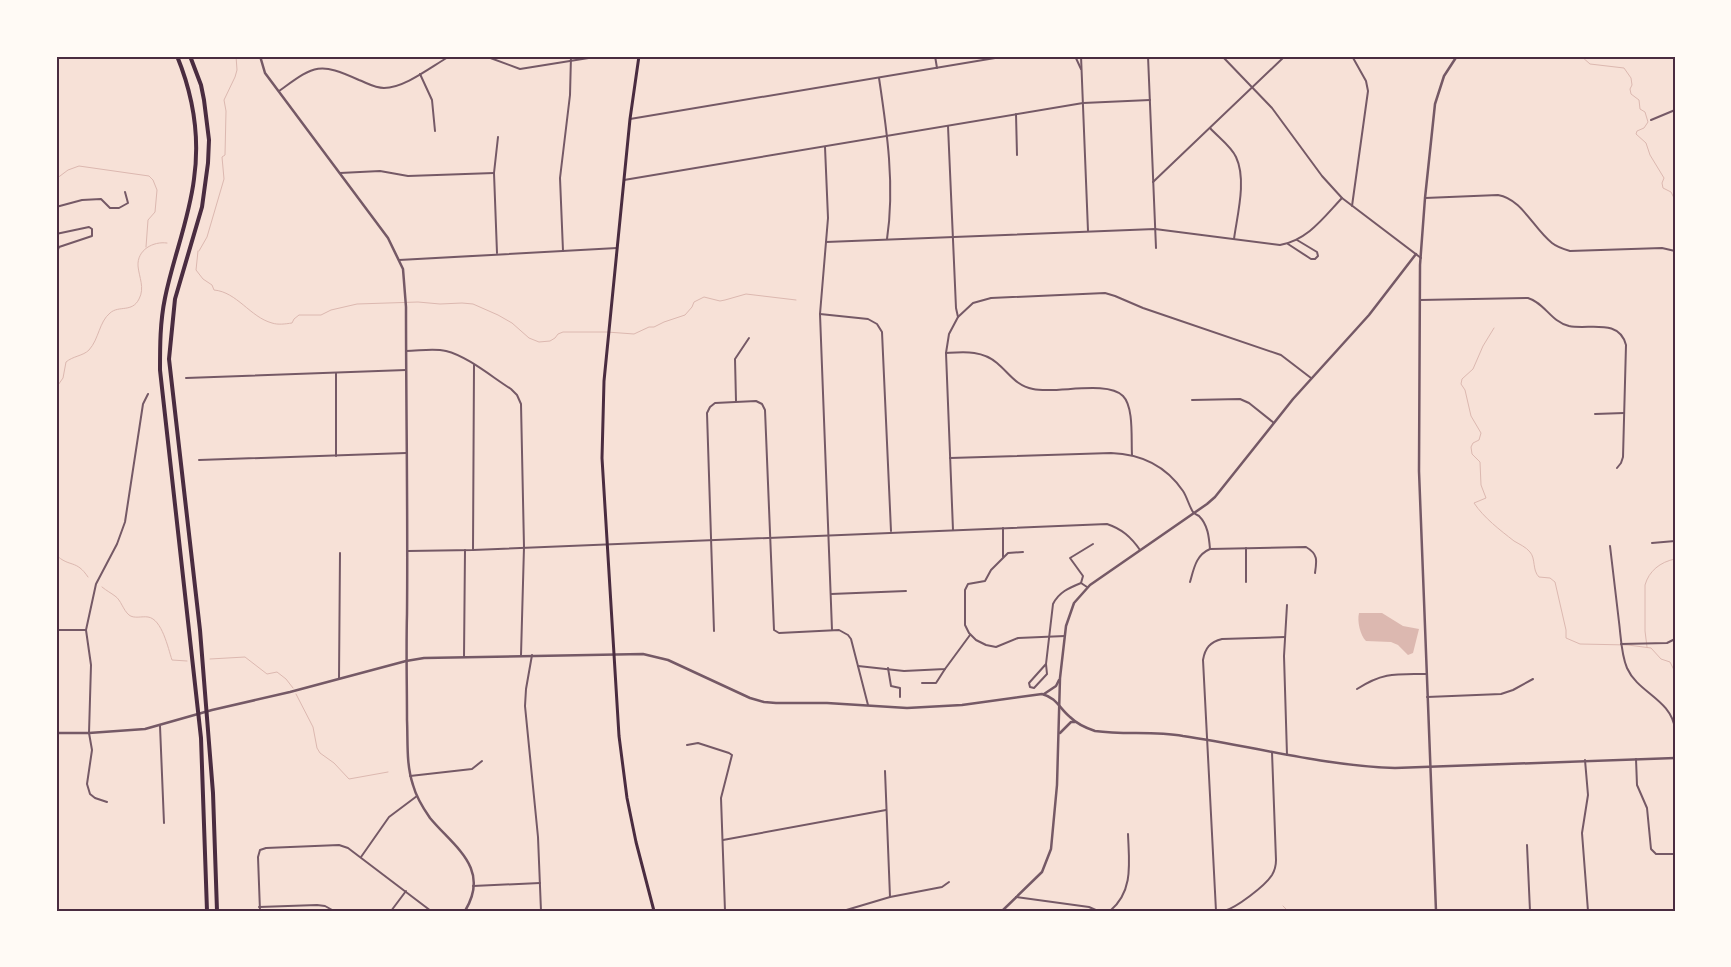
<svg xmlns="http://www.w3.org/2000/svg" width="1731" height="967" viewBox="0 0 1731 967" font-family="'Roboto Condensed',sans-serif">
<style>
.water{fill:#dcb8b0}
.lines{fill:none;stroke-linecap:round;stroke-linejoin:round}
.stream{stroke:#dcb8b0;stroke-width:1}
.minor{stroke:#755966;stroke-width:2}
.tertiary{stroke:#755966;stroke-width:2.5}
.secondary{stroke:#4a2c40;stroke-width:3}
.motorway{stroke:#4a2c40;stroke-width:4}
.neatline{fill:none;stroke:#4a2c40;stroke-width:2}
</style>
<rect width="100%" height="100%" fill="#f7e1d7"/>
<!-- water -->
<path class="water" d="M1359,613H1382L1403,626L1419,629L1413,653L1408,655L1398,645L1391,642L1366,641C1360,635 1357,621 1359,613Z"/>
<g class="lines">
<!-- stream -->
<g class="stream">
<polyline points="1581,56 1590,64 1624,68 1631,78 1632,85 1630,89 1631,94 1639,100 1640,109 1645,112 1648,122 1644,128 1637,131 1636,134 1646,143 1650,155 1664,178 1662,183 1663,188 1671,192 1675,200"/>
<polyline points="56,179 68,170 79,166 149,176 153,180 157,190 155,212 148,220 146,247"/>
<path d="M198,251L196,270L203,279L212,285L214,290C237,292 250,317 272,323C278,325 285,324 292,323L294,319L299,315H321L331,310L357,304L418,302L440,304L462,303L473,304L498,315L512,323L529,338L539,342L550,341L555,338L558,334L563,332H607L634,334L649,327H654L664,322L685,315L692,307L694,302L704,297L720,301L725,300L746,294L796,300"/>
<polyline points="199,251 207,237 224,179 222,157 225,155 226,111 224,100 235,77 237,70 236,56"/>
<path d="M1494,328L1483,346L1473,369L1462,379L1461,384L1465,390L1471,416L1481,433L1479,440L1473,443L1471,447L1472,454L1480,462L1481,485L1486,498L1474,503C1484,518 1500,530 1514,541C1519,544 1526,547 1530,552C1536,559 1532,570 1539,577L1550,578L1555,582L1566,630V638L1580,644L1628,645L1651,648L1661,659L1670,662L1675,672"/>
<path d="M56,388L63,378L66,362C73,356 83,356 89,350C99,339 99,322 110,313C119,305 132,313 139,299C145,288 139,277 138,266C137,250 153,241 167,243"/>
<path d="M56,555C70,568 76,559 88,577"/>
<path d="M102,587C107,591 111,593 115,596C121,600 123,610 129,615C134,619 142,616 148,617C162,619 168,648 172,660L187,661"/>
<path d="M1647,647L1645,631V585C1649,571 1660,562 1675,559"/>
<polyline points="210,659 245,657 267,674 277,672 286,679 293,688"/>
<polyline points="296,694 313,727 317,748 320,753 334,763 349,779 388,772"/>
<polyline points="1283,906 1288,911"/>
</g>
<!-- minor -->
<g class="minor">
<polyline points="485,56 520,69 601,56"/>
<polyline points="935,56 937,68"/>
<polyline points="1075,56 1081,69"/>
<polyline points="1081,56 1088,231"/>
<polyline points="1148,56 1156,248"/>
<polyline points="1222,56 1272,108 1322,176 1342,198 1421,258"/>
<polyline points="1673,56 1675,62"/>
<polyline points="420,74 432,100 435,131"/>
<path d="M879,78C887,131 895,186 887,239"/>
<path d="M279,91C314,66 318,61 359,80C367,83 375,88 384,88C405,88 432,66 450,56"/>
<polyline points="1016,114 1017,155"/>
<polyline points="630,119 1007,56"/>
<polyline points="1651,120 1675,110"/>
<polyline points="948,126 956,308 958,317 949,334 946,353 953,530"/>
<path d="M1210,128C1218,137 1231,146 1236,157C1247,180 1237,216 1234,239"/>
<polyline points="825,147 828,218 820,314 832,630"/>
<polyline points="340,173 380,171 408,176 494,173"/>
<polyline points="624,180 1083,103 1150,100"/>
<polyline points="1153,182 1285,56"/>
<path d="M1425,198L1498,195C1522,199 1533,228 1552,243C1557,247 1563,249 1570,251L1662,248L1675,251"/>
<polyline points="1352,206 1368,91 1366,81 1352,56"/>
<polyline points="56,207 82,200 101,199 110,208 119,208 128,203 125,192"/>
<polyline points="56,234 89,227 92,229 92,236 59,247 56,255"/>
<path d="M826,242L1155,229L1280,245C1308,240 1324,217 1342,198"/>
<polyline points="1288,244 1311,259 1315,259 1318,256 1317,252 1297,240"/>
<polyline points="563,251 560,178 570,95 571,56"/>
<polyline points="497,253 494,173 498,137"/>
<polyline points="399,260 617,248"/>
<path d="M1420,300L1528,298C1545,303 1550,321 1569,326C1589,330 1619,318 1626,345L1623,457L1621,463L1617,468"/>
<polyline points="56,304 57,303"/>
<polyline points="820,314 868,319 877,324 882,332 891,531"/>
<polyline points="958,317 973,303 991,298 1105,293 1115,296 1143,308 1281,355 1311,378"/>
<path d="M406,351C419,351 433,348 446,351C467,356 492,377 511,389L517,395L521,404L524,547L521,655"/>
<path d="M946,353C964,352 982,350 997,363C1009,373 1016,386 1033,389C1056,394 1107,380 1123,396C1134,407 1131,439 1132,455"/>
<polyline points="186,378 406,370"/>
<polyline points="1192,400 1240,399 1249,403 1274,423"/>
<polyline points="736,401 735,359 749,338"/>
<polyline points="1595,414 1624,413"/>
<polyline points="336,456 336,373"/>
<path d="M950,458L1111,453C1141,454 1166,466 1183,491C1187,497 1189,506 1193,512C1195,514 1197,515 1199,516C1208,525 1209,537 1210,549"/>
<polyline points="199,460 406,453"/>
<polyline points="1652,543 1675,541"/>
<path d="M1610,546C1613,572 1616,597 1619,622C1621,637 1621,654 1627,668C1638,693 1671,699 1675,729"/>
<polyline points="1246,548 1246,582"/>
<polyline points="473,550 474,365"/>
<path d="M408,551L473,550L1107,524C1122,529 1131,537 1140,550"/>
<polyline points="1023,552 1008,553 991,570 985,581 968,584 965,590 965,625 969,633 976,640 986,645 996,647 1018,638 1065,636"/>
<polyline points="1003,557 1003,528"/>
<path d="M1190,582C1194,568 1196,555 1210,549L1306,547C1318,554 1317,560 1315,573"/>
<polyline points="1081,583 1083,576 1070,558 1093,544"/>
<polyline points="831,594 906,591"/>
<polyline points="56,630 86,630"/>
<polyline points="714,631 707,413 710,407 715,403 756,401 762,404 765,410 774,630 779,633 839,630 848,635 851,639 868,705"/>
<polyline points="1621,644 1667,643 1675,639"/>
<polyline points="532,655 526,689 525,706 538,837 541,911"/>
<polyline points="464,657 465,550"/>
<path d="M1046,664L1029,683L1030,687L1034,688L1047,674L1046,664L1053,604C1059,592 1069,588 1081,583L1087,587"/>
<polyline points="858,666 904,671 945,669 970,635"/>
<polyline points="888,668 891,686 900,688 900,697"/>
<polyline points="339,679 340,553"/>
<polyline points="922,683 936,683 945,669"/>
<path d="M1357,689C1383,672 1396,674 1426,674"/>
<polyline points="1427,697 1501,694 1513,690 1533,679"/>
<polyline points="160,726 164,823"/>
<polyline points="687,745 698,743 729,753 732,755 721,798 725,911"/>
<polyline points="1287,755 1284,656 1287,605"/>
<polyline points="1636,759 1637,785 1647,808 1651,849 1656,854 1675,854"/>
<polyline points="1585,760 1588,795 1582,833 1588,911"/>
<polyline points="885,771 890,897"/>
<polyline points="410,776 472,769 482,761"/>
<polyline points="107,802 95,798 90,794 87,784 92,750 89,733 91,665 86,630 96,584 117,544 125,522 143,404 148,394"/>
<polyline points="723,840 886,810"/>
<polyline points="1527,845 1530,911"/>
<polyline points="361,857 389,817 417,796"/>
<polyline points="473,886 540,883"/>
<polyline points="1016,897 1089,907 1098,911"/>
<polyline points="259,907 317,905 325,906 334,911"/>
<polyline points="260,911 258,857 260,850 266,848 339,845 348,848 431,911"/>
<polyline points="391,911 406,891"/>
<polyline points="843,911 890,897 942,887 949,882"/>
<path d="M1110,911C1134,891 1129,862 1128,834"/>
<path d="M1216,911L1203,660C1205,648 1210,642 1222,639L1285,637"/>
<path d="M1224,911C1236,908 1265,886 1272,875C1275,870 1276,865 1276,860L1272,752"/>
</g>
<!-- tertiary -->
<g class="tertiary">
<path d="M260,56L265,73L388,238L403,269L406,307C406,409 408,512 407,614C406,650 407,685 407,720C408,742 406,764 413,785C416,796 423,808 430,818C454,847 491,868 465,911"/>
<polyline points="1044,694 1056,686 1059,680"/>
<path d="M56,733H89L145,729L212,710L290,692L406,661L424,658L643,654L668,660L750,698L764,702L776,703H827L907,708L962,705L1042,694C1057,698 1059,708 1070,717C1077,724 1086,728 1095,731C1124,735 1153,731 1183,736C1253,746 1323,766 1395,768L1675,758"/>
<polyline points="1060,733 1071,722 1075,722"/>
<polyline points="1002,911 1042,872 1051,849 1057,785 1060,678 1066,626 1074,603 1090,585 1207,504 1215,497 1293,399 1369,315 1416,254"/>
<polyline points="1436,911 1419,471 1420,265 1425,198 1435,104 1444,76 1457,56"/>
</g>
<!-- secondary -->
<polyline class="secondary" points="639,56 630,119 604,381 602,458 619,736 627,798 636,842 654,911"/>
<!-- motorway -->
<g class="motorway">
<path d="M177,56C193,95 200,137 194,179C189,220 173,258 165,298C160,322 160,346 160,370L201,738L207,911"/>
<polyline points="190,56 201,85 204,100 209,140 208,163 202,207 175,299 169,359 200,630 213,793 217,911"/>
</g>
</g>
<!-- border -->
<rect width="1731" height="967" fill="none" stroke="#fffaf5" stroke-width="115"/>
<rect x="58" y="58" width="1616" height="852" class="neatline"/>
</svg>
